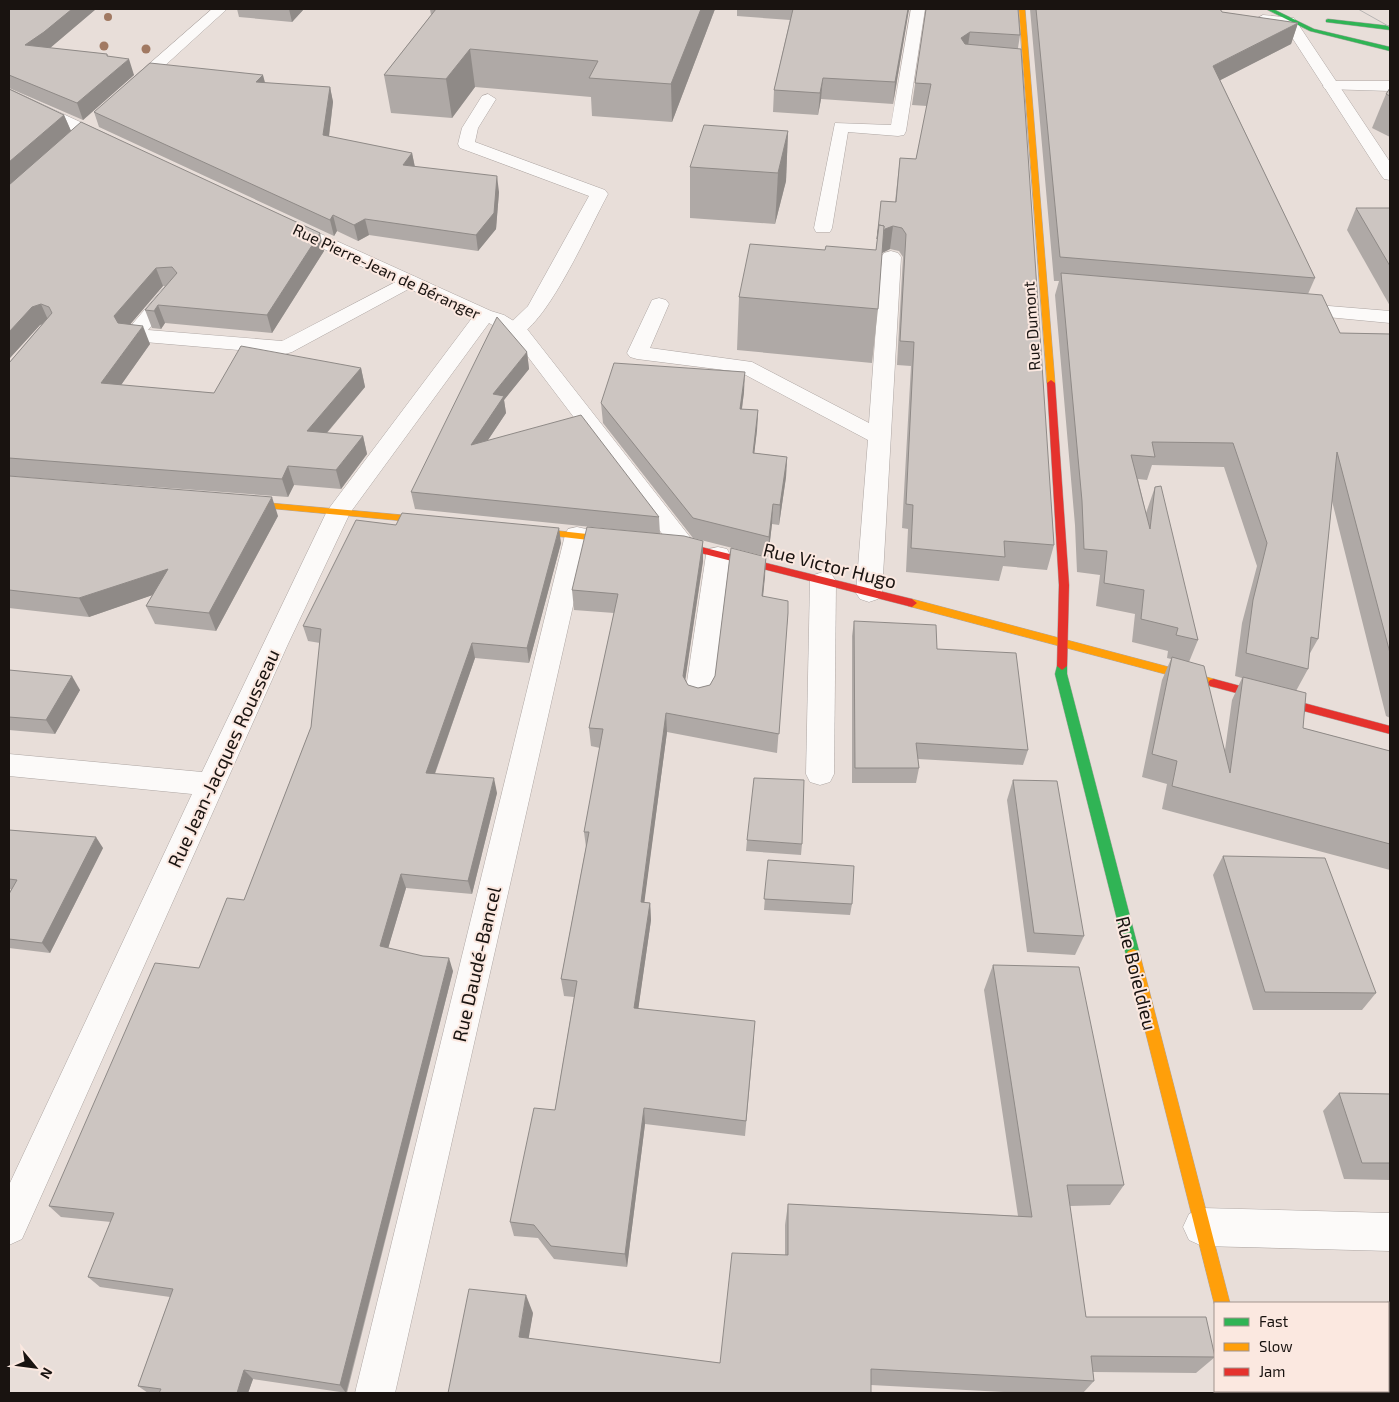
<svg xmlns="http://www.w3.org/2000/svg" width="1399" height="1402" viewBox="0 0 1399 1402" font-family="'Exo 2',sans-serif">
<style>
.lines{fill:none;stroke-linecap:round;stroke-linejoin:round}
.lane-casing{stroke:#aea6a3;stroke-width:1}
.street-casing{stroke:#aea6a3;stroke-width:1}
.fast-casing{stroke:#aea6a3;stroke-width:1}
.slow-casing{stroke:#aea6a3;stroke-width:1}
.jam-casing{stroke:#aea6a3;stroke-width:1}
.lane{fill:#fcfaf9;fill-rule:evenodd}
.street{fill:#fcfaf9;fill-rule:evenodd}
.fast{fill:#30b455;fill-rule:evenodd}
.slow{fill:#ff9f0a;fill-rule:evenodd}
.jam{fill:#e5322d;fill-rule:evenodd}
.tram{stroke:#b7b4b3;stroke-width:1}
.tree{fill:#a17962}
.wall{fill:#afa9a6;fill-rule:evenodd}
.shaded-wall{fill:#8f8a87}
.building{fill:#ccc5c1;stroke:#8f8a87}
.labels{text-anchor:middle;dominant-baseline:central;stroke-width:4;stroke-linejoin:round;paint-order:stroke}
.far-street-label{font-size:16px;fill:#191310;stroke:#fbe8e0}
.street-label{font-size:19px;fill:#191310;stroke:#fbe8e0}
</style>
<rect width="100%" height="100%" fill="#e8ded9"/>
<g class="lines">
<!-- lane casing -->
<g class="lane-casing">
<g id="lane">
<polygon points="911,9 925,9 906,131 904,135 898,136 848,132 832,228 830,232 816,232 814,228 835,123 891,125"/>
<polygon points="1331,81 1390,81 1390,91 1325,89 1323,86"/>
<path d="M488,94L496,99L478,128L475,142L605,190L608,194C590,227 551,316 521,334C516,337 511,336 506,334L503,330L528,306L589,196L460,148L458,144L462,128L482,96Z"/>
<polygon points="891,251 898,253 901,257 882,593 878,599 869,602 860,599 856,593 868,440 740,372 637,359 630,357 627,353 652,300 659,298 666,300 669,304 650,348 752,362 869,423 881,257 884,253"/>
<polygon points="409,275 416,277 419,281 416,285 292,352 285,354 133,341 126,339 123,335 164,287 178,287 181,291 148,330 282,341"/>
<polygon points="718,547 727,549 730,555 713,695 709,702 699,705 689,702 685,695 706,555 709,549"/>
<polygon points="823,572 832,575 836,581 834,774 830,782 820,785 810,782 806,774 810,581 814,575"/>
<polygon points="1202,1208 1390,1213 1390,1251 1202,1246 1189,1240 1183,1227 1189,1214"/>
<polygon points="1388,1302 1390,1302 1390,1342 1388,1342 1388,1303 1386,1303"/>
</g>
</g>
<!-- street casing -->
<g class="street-casing">
<g id="street">
<polygon points="212,9 227,9 137,91 125,91 123,88 125,85"/>
<polygon points="1263,15 1294,18 1390,162 1390,180 1384,179 1381,175 1284,25 1258,22 1256,19"/>
<polygon points="9,89 117,139 119,143 117,147 105,147 9,100"/>
<polygon points="288,219 491,311 504,315 527,329 697,546 694,552 685,554 676,552 513,337 489,323 350,513 288,644 22,1239 9,1245 9,1185 192,794 9,776 9,754 202,772 327,511 472,318 281,229 279,225 281,221"/>
<polygon points="1292,303 1390,311 1390,323 1285,313 1282,309 1285,305"/>
<polygon points="577,527 586,529 589,535 395,1393 355,1393 565,535 568,529"/>
<rect x="1224" y="1391" width="40" height="2"/>
</g>
</g>
<!-- fast casing -->
<g class="fast-casing">
<g id="fast">
<polygon points="1266,9 1273,9 1314,29 1390,47 1390,51 1310,31"/>
<polygon points="1328,19 1390,26 1390,30 1326,22 1326,20"/>
<polygon points="1062,662 1067,666 1067,674 1140,955 1138,959 1133,961 1128,959 1126,955 1055,674 1057,666"/>
</g>
</g>
<!-- slow casing -->
<g class="slow-casing">
<g id="slow">
<polygon points="1019,9 1025,9 1055,383 1051,386 1047,383"/>
<polygon points="237,500 436,518 441,521 436,524 234,505 232,503 234,501"/>
<polygon points="524,527 623,538 628,541 623,544 520,532 519,530 520,528"/>
<polygon points="912,599 1214,679 1220,683 1214,687 908,606 907,603 908,600"/>
<polygon points="1133,949 1138,951 1140,955 1230,1303 1215,1303 1215,1306 1214,1303 1126,955 1128,951"/>
</g>
</g>
<!-- jam casing -->
<g class="jam-casing">
<g id="jam">
<polygon points="1051,380 1055,383 1069,585 1067,666 1062,670 1057,666 1059,585 1047,383"/>
<polygon points="668,542 685,543 912,599 917,603 912,607 685,549 664,547 663,545"/>
<polygon points="1214,679 1390,726 1390,734 1210,686 1208,683 1210,680"/>
</g>
</g>
<!-- lane -->
<use href="#lane" class="lane"/>
<!-- street -->
<use href="#street" class="street"/>
<!-- fast -->
<use href="#fast" class="fast"/>
<!-- slow -->
<use href="#slow" class="slow"/>
<!-- jam -->
<use href="#jam" class="jam"/>
<!-- tram -->
<polyline class="tram" points="1358,9 1390,27"/>
</g>
<!-- trees -->
<g class="tree">
<circle cx="108" cy="17" r="4"/>
<circle cx="104" cy="46" r="4.5"/>
<circle cx="146" cy="49" r="4.5"/>
</g>
<!-- wall -->
<g class="wall">
<polygon points="9,9 96,9 50,48 107,54 108,56 134,75 83,120 9,88"/>
<polygon points="237,9 304,9 292,22 239,17"/>
<polygon points="430,9 715,9 672,122 592,116 591,97 475,87 452,118 391,113 384,75 431,15"/>
<polygon points="737,9 909,9 893,104 821,99 818,115 773,112 774,90 790,20 737,16"/>
<polygon points="926,9 1020,35 1018,48 1054,545 1047,570 1003,566 999,581 906,572 908,529 902,528 911,366 897,365 903,257 899,251 890,249 882,253 878,309 872,363 737,350 739,297 825,250 876,250 881,201 895,202 900,158 916,159 927,106 912,105"/>
<path d="M1030,9H1220L1222,12L1298,23L1291,44L1220,80L1315,278L1308,294L1340,333L1390,334V718L1386,716L1332,501L1318,639L1309,655L1308,669L1296,691L1303,728L1390,751V870L1162,809L1167,784L1142,777L1162,680L1171,659L1167,658L1168,651L1132,642L1135,614L1096,606L1100,575L1077,572L1075,525L1055,295L1059,281H1054ZM1152,465L1224,467L1257,566L1242,623L1235,676L1242,678L1232,700L1225,750L1189,662L1198,640L1155,487L1146,513L1138,479L1147,480Z"/>
<polygon points="265,83 330,87 333,102 329,137 412,153 415,167 499,192 496,229 478,251 369,235 358,241 337,231 334,236 99,127 94,112"/>
<polygon points="1390,88 1390,137 1372,128 1386,94"/>
<polygon points="9,89 64,115 71,131 324,251 272,333 165,323 161,329 152,328 145,310 166,286 163,286 130,324 150,344 121,385 214,393 361,368 365,387 327,433 363,436 367,454 341,489 294,485 288,497 9,476 9,363 42,324 40,325 9,359"/>
<polygon points="788,131 786,181 775,224 690,218 690,167"/>
<polygon points="1356,208 1390,208 1390,306 1347,230"/>
<polygon points="527,352 529,369 504,400 506,413 488,440 659,517 660,534 415,509 411,492"/>
<polygon points="744,392 742,409 758,410 757,430 754,453 787,457 786,477 779,525 772,524 768,557 693,538 603,423 601,403"/>
<polygon points="9,476 278,516 216,631 155,624 146,606 152,595 89,617 9,608"/>
<polygon points="703,541 703,561 685,680 688,685 698,688 710,685 715,676 766,557 763,596 788,613 777,753 667,732 644,902 650,903 651,920 638,1009 754,1038 745,1136 645,1124 627,1267 554,1259 538,1238 514,1236 510,1222 555,1110 574,997 564,996 561,979 586,847 584,832 600,748 591,746 589,728 614,613 574,610 572,590"/>
<polygon points="561,543 529,663 475,658 435,774 497,793 472,894 406,888 388,948 453,971 347,1393 253,1379 248,1393 148,1393 138,1386 170,1297 100,1287 88,1277 111,1222 61,1217 49,1206 244,900 311,727 320,643 308,641 303,626"/>
<polygon points="854,621 937,649 1028,750 1023,765 918,759 919,768 916,783 852,783 852,636"/>
<polygon points="9,670 80,690 55,734 9,730"/>
<polygon points="1013,780 1084,936 1075,955 1027,952 1007,800"/>
<polygon points="9,830 103,848 50,953 9,948 9,894 11,889 9,889"/>
<polygon points="747,840 802,844 801,855 746,851"/>
<polygon points="1223,856 1376,993 1362,1010 1253,1010 1213,875"/>
<polygon points="768,860 852,904 850,915 764,910"/>
<polygon points="993,965 1124,1185 1110,1205 1070,1206 1086,1317 1215,1357 1196,1373 1093,1372 1094,1381 1083,1393 1023,1393 871,1385 448,1393 533,1313 528,1339 720,1363 785,1255 785,1225 788,1204 1018,1216 984,990"/>
<polygon points="1339,1093 1390,1094 1390,1180 1344,1179 1323,1111"/>
<polygon points="1388,1328 1390,1329 1390,1392 1367,1391 1388,1391"/>
</g>
<!-- shaded-wall -->
<g class="shaded-wall">
<polygon points="72,9 96,9 50,48 25,45"/>
<polygon points="289,9 304,9 292,22"/>
<polygon points="701,9 715,9 672,122 671,84"/>
<polygon points="908,9 909,9 893,104 895,82"/>
<polygon points="1298,23 1291,44 1207,87 1213,66"/>
<polygon points="970,32 967,53 961,38"/>
<polygon points="470,49 475,87 452,118 446,79"/>
<polygon points="129,59 134,75 83,120 77,103"/>
<polygon points="263,75 267,90 256,82"/>
<polygon points="823,78 821,99 818,115 820,93"/>
<polygon points="330,87 333,102 327,151 323,135"/>
<polygon points="64,115 71,131 9,186 9,162"/>
<polygon points="788,131 786,181 775,224 778,173"/>
<polygon points="412,153 415,168 403,165"/>
<polygon points="497,176 499,192 496,229 478,251 476,235"/>
<polygon points="333,215 337,231 334,236 330,220"/>
<polygon points="365,219 369,235 358,241 354,225"/>
<polygon points="893,226 890,249 882,253 882,240 885,229"/>
<polygon points="320,233 324,251 272,333 267,315"/>
<polygon points="156,268 163,286 122,334 114,316"/>
<polygon points="41,304 49,322 40,325 9,359 9,332 32,307"/>
<polygon points="158,305 165,323 161,329 154,311"/>
<polygon points="143,326 150,344 109,402 101,383"/>
<polygon points="527,352 529,369 504,400 506,413 474,461 471,445 493,394"/>
<polygon points="361,368 365,387 313,449 307,431"/>
<polygon points="745,372 744,392 739,429 740,409"/>
<polygon points="758,410 757,430 752,473 753,453"/>
<polygon points="363,436 367,454 341,489 336,470"/>
<polygon points="787,457 786,477 779,525 780,505"/>
<polygon points="288,466 294,485 288,497 282,479"/>
<polygon points="272,497 278,516 216,631 209,613"/>
<polygon points="773,504 772,524 768,557 769,537"/>
<polygon points="559,528 561,543 529,663 527,648"/>
<polygon points="703,541 703,561 683,695 683,676"/>
<polygon points="766,557 765,577 761,615 762,596"/>
<polygon points="168,569 176,587 89,617 79,598"/>
<polygon points="472,643 475,658 430,787 426,773"/>
<polygon points="72,676 80,690 55,734 46,720"/>
<polygon points="666,713 667,732 642,920 641,902"/>
<polygon points="494,778 497,793 472,894 468,881"/>
<polygon points="96,837 103,848 50,953 42,943"/>
<polygon points="401,874 406,888 385,959 380,946"/>
<polygon points="650,903 651,920 636,1025 634,1008"/>
<polygon points="449,958 453,971 346,1393 340,1385"/>
<polygon points="644,1108 645,1124 627,1267 625,1254"/>
<polygon points="526,1295 533,1313 526,1354 519,1337"/>
<polygon points="244,1370 253,1379 248,1393 237,1393"/>
</g>
<!-- building -->
<g class="building">
<polygon points="9,9 72,9 44,32 25,45 107,54 107,56 129,59 77,103 9,75"/>
<polygon points="436,9 701,9 671,84 589,78 598,61 470,49 446,79 384,75"/>
<polygon points="793,9 908,9 895,82 823,78 820,93 774,90"/>
<polygon points="926,9 1018,9 1020,35 970,32 961,38 965,44 1021,49 1054,545 1004,541 1005,557 911,548 913,505 906,504 914,342 900,341 906,234 902,228 893,226 885,229 883,235 884,226 879,225 877,239 881,201 896,202 900,158 916,159 931,84 915,83"/>
<polygon points="1036,9 1220,9 1222,12 1298,23 1213,66 1315,278 1060,257"/>
<polygon points="150,63 263,75 256,82 330,87 323,135 412,153 403,165 497,176 494,213 476,235 365,219 354,225 333,215 330,220 94,112"/>
<polygon points="1390,88 1390,96 1386,94"/>
<polygon points="9,89 64,115 9,162"/>
<polygon points="81,122 320,233 267,315 158,305 154,311 145,310 177,273 172,267 156,268 114,316 118,323 143,326 101,383 214,393 241,346 361,368 307,431 363,436 336,470 288,466 282,479 9,458 9,363 52,313 49,307 41,304 32,307 9,332 9,185"/>
<polygon points="704,125 788,131 778,173 690,167"/>
<polygon points="1356,208 1390,208 1390,266"/>
<polygon points="879,225 884,226 878,309 739,297 750,244 825,250 826,246 876,250"/>
<polygon points="1061,273 1322,295 1340,333 1390,334 1390,653 1337,452 1318,639 1311,637 1308,669 1246,653 1253,600 1267,543 1233,443 1152,442 1155,457 1131,455 1150,529 1155,487 1161,486 1198,640 1176,635 1178,628 1141,619 1144,590 1104,583 1107,551 1084,549 1082,501"/>
<polygon points="497,317 527,352 493,394 504,396 471,445 581,415 659,517 411,492"/>
<polygon points="614,363 745,372 740,409 758,410 753,453 787,457 780,505 773,504 769,537 693,518 601,403"/>
<polygon points="9,476 272,497 209,613 146,606 168,569 79,598 9,590"/>
<polygon points="402,513 559,528 527,648 472,643 426,773 494,778 468,881 401,874 380,946 423,956 449,958 340,1385 244,1370 237,1393 159,1393 161,1389 138,1386 173,1289 88,1277 114,1213 49,1206 155,963 199,968 227,898 244,900 311,727 321,629 303,626 356,520 396,525"/>
<polygon points="587,527 684,536 703,541 683,676 688,685 698,688 710,685 715,676 731,548 766,557 762,596 788,601 788,613 779,734 666,713 641,902 650,903 634,1008 755,1021 746,1121 644,1108 625,1254 551,1246 534,1225 510,1222 534,1108 555,1110 577,981 561,979 589,832 584,832 603,729 589,728 618,594 572,590"/>
<polygon points="854,621 936,625 937,649 1016,653 1028,750 916,743 919,768 855,768"/>
<polygon points="1172,657 1204,666 1230,773 1243,677 1306,693 1303,728 1390,751 1390,844 1172,786 1177,761 1152,754"/>
<polygon points="9,670 72,676 46,720 9,717"/>
<polygon points="754,778 804,780 802,844 747,840"/>
<polygon points="1013,780 1057,781 1084,936 1034,933"/>
<polygon points="9,830 96,837 42,943 9,939 9,894 17,880 9,879"/>
<polygon points="1223,856 1325,858 1376,993 1265,992"/>
<polygon points="768,860 854,866 852,904 764,899"/>
<polygon points="993,965 1079,967 1124,1185 1067,1185 1086,1317 1206,1317 1215,1357 1091,1356 1094,1381 871,1369 871,1393 448,1393 469,1289 526,1295 519,1337 720,1363 732,1253 788,1255 788,1204 1032,1217"/>
<polygon points="1339,1093 1390,1094 1390,1163 1362,1163"/>
<polygon points="1388,1328 1390,1329 1390,1379 1388,1379"/>
</g>
<g class="labels">
<!-- far-street labels -->
<g class="far-street-label">
<text transform="translate(387 271) rotate(25)">Rue Pierre-Jean de Béranger</text>
<text transform="translate(1031 326) rotate(-94)">Rue Dumont</text>
</g>
<!-- street labels -->
<g class="street-label">
<text transform="translate(830 565) rotate(14)">Rue Victor Hugo</text>
<text transform="translate(223 758) rotate(-65)">Rue Jean-Jacques Rousseau</text>
<text transform="translate(476 964) rotate(-77)">Rue Daudé-Bancel</text>
<text transform="translate(1137 973) rotate(76)">Rue Boieldieu</text>
</g>
</g>
<!-- border -->
<rect width="1399" height="1402" fill="none" stroke="#191310" stroke-width="20"/>
<!-- legend -->
<rect x="1214" y="1302" width="175" height="90" fill="#fbe8e0" stroke="#a1938d"/>
<rect x="1224" y="1318" width="25" height="8" fill="#30b455" stroke="#a1938d"/>
<text x="1259" y="1327" font-size="15" fill="#191310">Fast</text>
<rect x="1224" y="1343" width="25" height="8" fill="#ff9f0a" stroke="#a1938d"/>
<text x="1259" y="1352" font-size="15" fill="#191310">Slow</text>
<rect x="1224" y="1368" width="25" height="8" fill="#e5322d" stroke="#a1938d"/>
<text x="1259" y="1377" font-size="15" fill="#191310">Jam</text>
<!-- north arrow -->
<g transform="translate(35 1367) rotate(119)" stroke="#fbe8e0" stroke-width="4" paint-order="stroke">
<path d="M0-4L9 19L0 12L-9 19Z" fill="#191310"/>
<text y="-8" font-size="14" font-weight="bold" text-anchor="middle" fill="#191310">N</text>
</g>
</svg>
